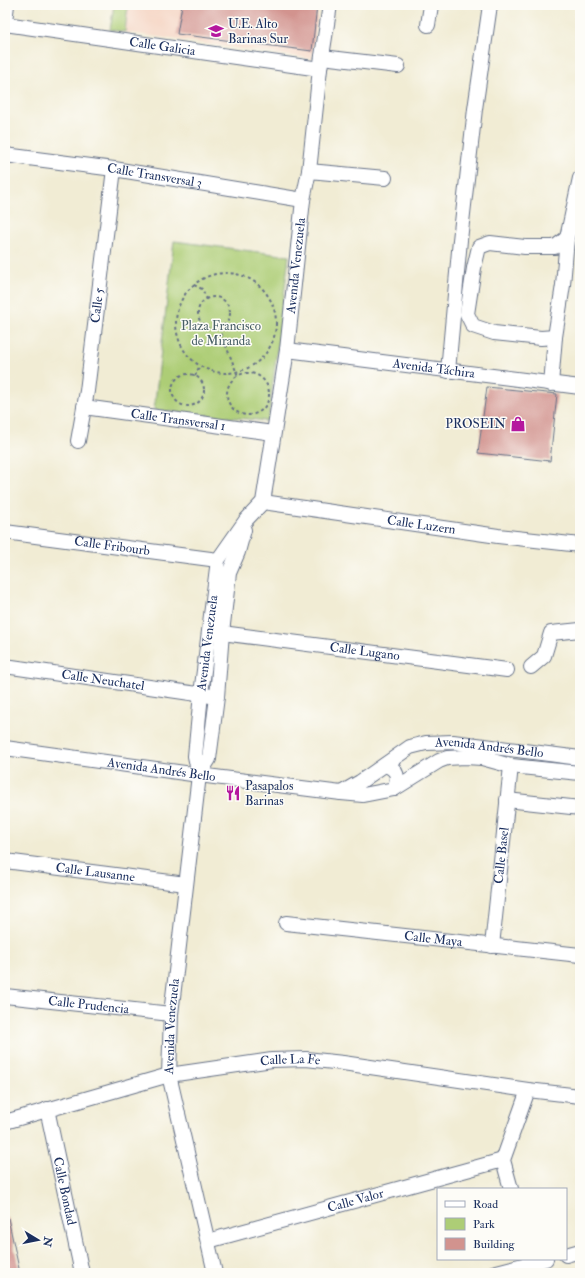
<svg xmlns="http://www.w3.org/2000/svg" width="585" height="1278" viewBox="0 0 585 1278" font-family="'IM FELL Double Pica',serif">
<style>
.built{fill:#f5d3c1}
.green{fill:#adcd76;stroke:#647e6a}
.building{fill:#d2938e}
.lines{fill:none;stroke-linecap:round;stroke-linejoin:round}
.minor-casing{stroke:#667187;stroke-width:16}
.path{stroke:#667187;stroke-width:2;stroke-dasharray:3 3;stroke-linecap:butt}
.minor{stroke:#fff;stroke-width:14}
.labels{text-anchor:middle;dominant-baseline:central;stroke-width:3;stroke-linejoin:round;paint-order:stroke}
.poi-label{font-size:13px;fill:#1b2f5e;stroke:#fdfcf7;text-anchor:start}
.street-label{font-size:13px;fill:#1b2f5e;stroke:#fdfcf7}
.park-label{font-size:13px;fill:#475e65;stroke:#fdfcf7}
</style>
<rect width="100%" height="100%" fill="#fdfcf7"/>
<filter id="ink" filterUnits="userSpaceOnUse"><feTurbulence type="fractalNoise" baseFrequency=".025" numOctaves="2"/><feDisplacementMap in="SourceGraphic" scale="8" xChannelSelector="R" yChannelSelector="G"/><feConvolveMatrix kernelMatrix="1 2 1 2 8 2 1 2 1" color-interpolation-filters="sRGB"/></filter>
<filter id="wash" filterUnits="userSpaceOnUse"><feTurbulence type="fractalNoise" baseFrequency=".012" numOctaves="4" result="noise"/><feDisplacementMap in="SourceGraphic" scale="16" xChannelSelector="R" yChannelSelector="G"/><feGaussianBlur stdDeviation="0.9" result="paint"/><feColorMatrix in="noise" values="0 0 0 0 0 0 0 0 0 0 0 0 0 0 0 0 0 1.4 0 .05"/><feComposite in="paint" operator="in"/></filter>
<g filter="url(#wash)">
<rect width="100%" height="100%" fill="#f1ecd4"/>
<!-- built -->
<polygon class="built" points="113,5 319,5 312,59 110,30"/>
<!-- green -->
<g class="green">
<polygon points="114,5 128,5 125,32 110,30"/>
<polygon points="174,241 289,256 268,421 154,410"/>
</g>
<g id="blocks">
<!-- building -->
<g class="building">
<polygon points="182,5 317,5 312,51 177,34"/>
<polygon points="487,387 557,394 550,461 478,453"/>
<polygon points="5,1218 8,1218 20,1273 5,1273"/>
</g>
</g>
</g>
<g filter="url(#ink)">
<use href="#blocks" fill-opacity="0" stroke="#667187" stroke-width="1"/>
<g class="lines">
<!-- minor casing -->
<g class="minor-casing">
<g id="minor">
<polyline points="5,21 7,5"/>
<path id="s1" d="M5,24L320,69"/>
<polyline points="428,25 431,5"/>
<polyline points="322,57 398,66"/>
<path id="s2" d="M5,155L114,169L303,200"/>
<polyline points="309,171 385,178"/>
<polyline points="555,337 541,338 494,333 473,326 467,314 474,268 479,247 490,243 525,247 555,247 567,238"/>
<path id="s3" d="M287,350L580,387"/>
<polyline points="448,371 460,240 475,109 490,5"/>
<polyline points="551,384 555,337 563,285 567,238 580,178"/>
<path id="s4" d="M84,407L273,433"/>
<path id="s5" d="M78,441L87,391L114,169"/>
<path id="s6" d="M263,502L498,536L580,545"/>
<path id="s7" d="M5,532L218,560"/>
<path id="s8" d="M222,633L507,670"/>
<path id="s9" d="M5,666L211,696"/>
<polyline points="531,667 544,656 551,633 580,630"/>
<path id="s10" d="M5,748L199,775L341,793L363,795L394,789L439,761L447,758L465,757L482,758L511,766L580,773"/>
<path d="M385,765C398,769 399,777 394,789"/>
<polyline points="199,775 209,759 217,697 222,633 229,573 238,552 244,530"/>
<path id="s11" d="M341,793L360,782L410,747L426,743L453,742L580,758"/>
<polyline points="507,800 580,808"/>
<path id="s12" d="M5,861L186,884"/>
<path id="s13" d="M286,923L580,955"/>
<path id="s14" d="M492,946L511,766"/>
<path id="s15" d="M5,996L171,1014"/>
<path id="s16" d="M47,1109L82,1273"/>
<path id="s17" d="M5,1122L169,1075L272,1060L306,1059L343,1063L528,1090L580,1096"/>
<polyline points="511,1189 503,1160 528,1090"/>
<path id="s18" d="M208,1241L503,1160"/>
<polyline points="566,1255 580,1251"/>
<path id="s19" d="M215,1273L169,1075L171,1014L199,775L195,756L201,694L218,560L246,520L263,502L287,350L303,200L309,171L320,69L330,5"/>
<polyline points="493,1273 546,1259"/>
</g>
</g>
<!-- path -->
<g class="path">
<circle cx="226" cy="323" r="50"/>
<polyline points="194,285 202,289 207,299"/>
<circle cx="214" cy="313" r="16"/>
<polyline points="219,328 238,376"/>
<circle cx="248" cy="394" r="21"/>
<circle cx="188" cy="390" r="16"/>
<polyline points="195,376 200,365"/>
</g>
<!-- minor -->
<use href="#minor" class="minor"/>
</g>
</g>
<!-- icons -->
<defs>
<g id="school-bare" transform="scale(1.2)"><path d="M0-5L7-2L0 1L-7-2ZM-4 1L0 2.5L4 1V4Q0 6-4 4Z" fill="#b5179e" stroke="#fdfcf7" stroke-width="2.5" paint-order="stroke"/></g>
<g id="shop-bare" transform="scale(1.2)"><path d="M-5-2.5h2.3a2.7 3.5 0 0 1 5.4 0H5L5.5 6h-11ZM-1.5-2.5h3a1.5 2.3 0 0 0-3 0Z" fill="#b5179e" stroke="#fdfcf7" stroke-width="2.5" paint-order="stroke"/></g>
<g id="restaurant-bare" transform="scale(1.2)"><path d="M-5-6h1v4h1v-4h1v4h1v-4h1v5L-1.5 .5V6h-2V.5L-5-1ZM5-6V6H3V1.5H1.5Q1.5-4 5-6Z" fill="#b5179e" stroke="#fdfcf7" stroke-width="2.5" paint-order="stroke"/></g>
</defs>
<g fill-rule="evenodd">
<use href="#school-bare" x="216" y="31"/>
<use href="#shop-bare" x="518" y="424"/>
<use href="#restaurant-bare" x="233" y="793"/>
</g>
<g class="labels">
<!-- poi labels -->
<g class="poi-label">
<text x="228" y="24">U.E. Alto<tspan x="228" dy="15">Barinas Sur</tspan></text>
<text x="506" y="424" text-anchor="end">PROSEIN</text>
<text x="245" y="786">Pasapalos<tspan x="245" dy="15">Barinas</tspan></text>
</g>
<!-- street labels -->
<g class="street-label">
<text stroke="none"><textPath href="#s1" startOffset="159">Calle Galicia</textPath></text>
<text stroke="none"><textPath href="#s2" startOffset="151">Calle Transversal 3</textPath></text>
<text stroke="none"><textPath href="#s19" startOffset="1034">Avenida Venezuela</textPath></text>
<text stroke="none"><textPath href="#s5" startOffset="137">Calle 5</textPath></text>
<text stroke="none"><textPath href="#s3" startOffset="148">Avenida Táchira</textPath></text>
<text stroke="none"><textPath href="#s4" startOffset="95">Calle Transversal 1</textPath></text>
<text stroke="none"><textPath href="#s6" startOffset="160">Calle Luzern</textPath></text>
<text stroke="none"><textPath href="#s7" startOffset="108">Calle Fribourb</textPath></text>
<text stroke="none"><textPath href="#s19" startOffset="638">Avenida Venezuela</textPath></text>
<text stroke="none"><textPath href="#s8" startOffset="144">Calle Lugano</textPath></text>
<text stroke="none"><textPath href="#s9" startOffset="99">Calle Neuchatel</textPath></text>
<text stroke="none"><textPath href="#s11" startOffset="163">Avenida Andrés Bello</textPath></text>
<text stroke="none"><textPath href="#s10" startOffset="158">Avenida Andrés Bello</textPath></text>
<text stroke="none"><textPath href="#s14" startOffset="91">Calle Basel</textPath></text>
<text stroke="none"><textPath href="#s12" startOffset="91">Calle Lausanne</textPath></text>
<text stroke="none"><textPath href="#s13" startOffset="148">Calle Maya</textPath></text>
<text stroke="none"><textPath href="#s15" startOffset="84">Calle Prudencia</textPath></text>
<text stroke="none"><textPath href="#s19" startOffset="252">Avenida Venezuela</textPath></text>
<text stroke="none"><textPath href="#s17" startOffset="293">Calle La Fe</textPath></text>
<text stroke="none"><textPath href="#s16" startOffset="84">Calle Bondad</textPath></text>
<text stroke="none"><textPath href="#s18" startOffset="153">Calle Valor</textPath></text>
</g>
<!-- park labels -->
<g class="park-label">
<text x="221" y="326">Plaza Francisco<tspan x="221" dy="15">de Miranda</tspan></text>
</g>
</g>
<!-- margin -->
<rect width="585" height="1278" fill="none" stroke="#fdfcf7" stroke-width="20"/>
<!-- legend -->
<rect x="437" y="1188" width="130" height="72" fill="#fdfcf7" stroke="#a3aaba"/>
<rect x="445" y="1201" width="20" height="6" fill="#ffffff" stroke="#a3aaba"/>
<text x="473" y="1208" font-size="12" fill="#1b2f5e">Road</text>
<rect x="445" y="1218" width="20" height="12" fill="#adcd76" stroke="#a3aaba"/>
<text x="473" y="1228" font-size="12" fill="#1b2f5e">Park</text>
<rect x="445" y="1238" width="20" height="12" fill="#d2938e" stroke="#a3aaba"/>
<text x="473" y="1248" font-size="12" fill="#1b2f5e">Building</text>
<!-- north arrow -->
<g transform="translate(38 1240) rotate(100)" stroke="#fdfcf7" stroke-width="3" paint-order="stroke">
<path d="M0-3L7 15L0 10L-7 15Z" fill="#1b2f5e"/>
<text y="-6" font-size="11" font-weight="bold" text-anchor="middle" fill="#1b2f5e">N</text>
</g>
</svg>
